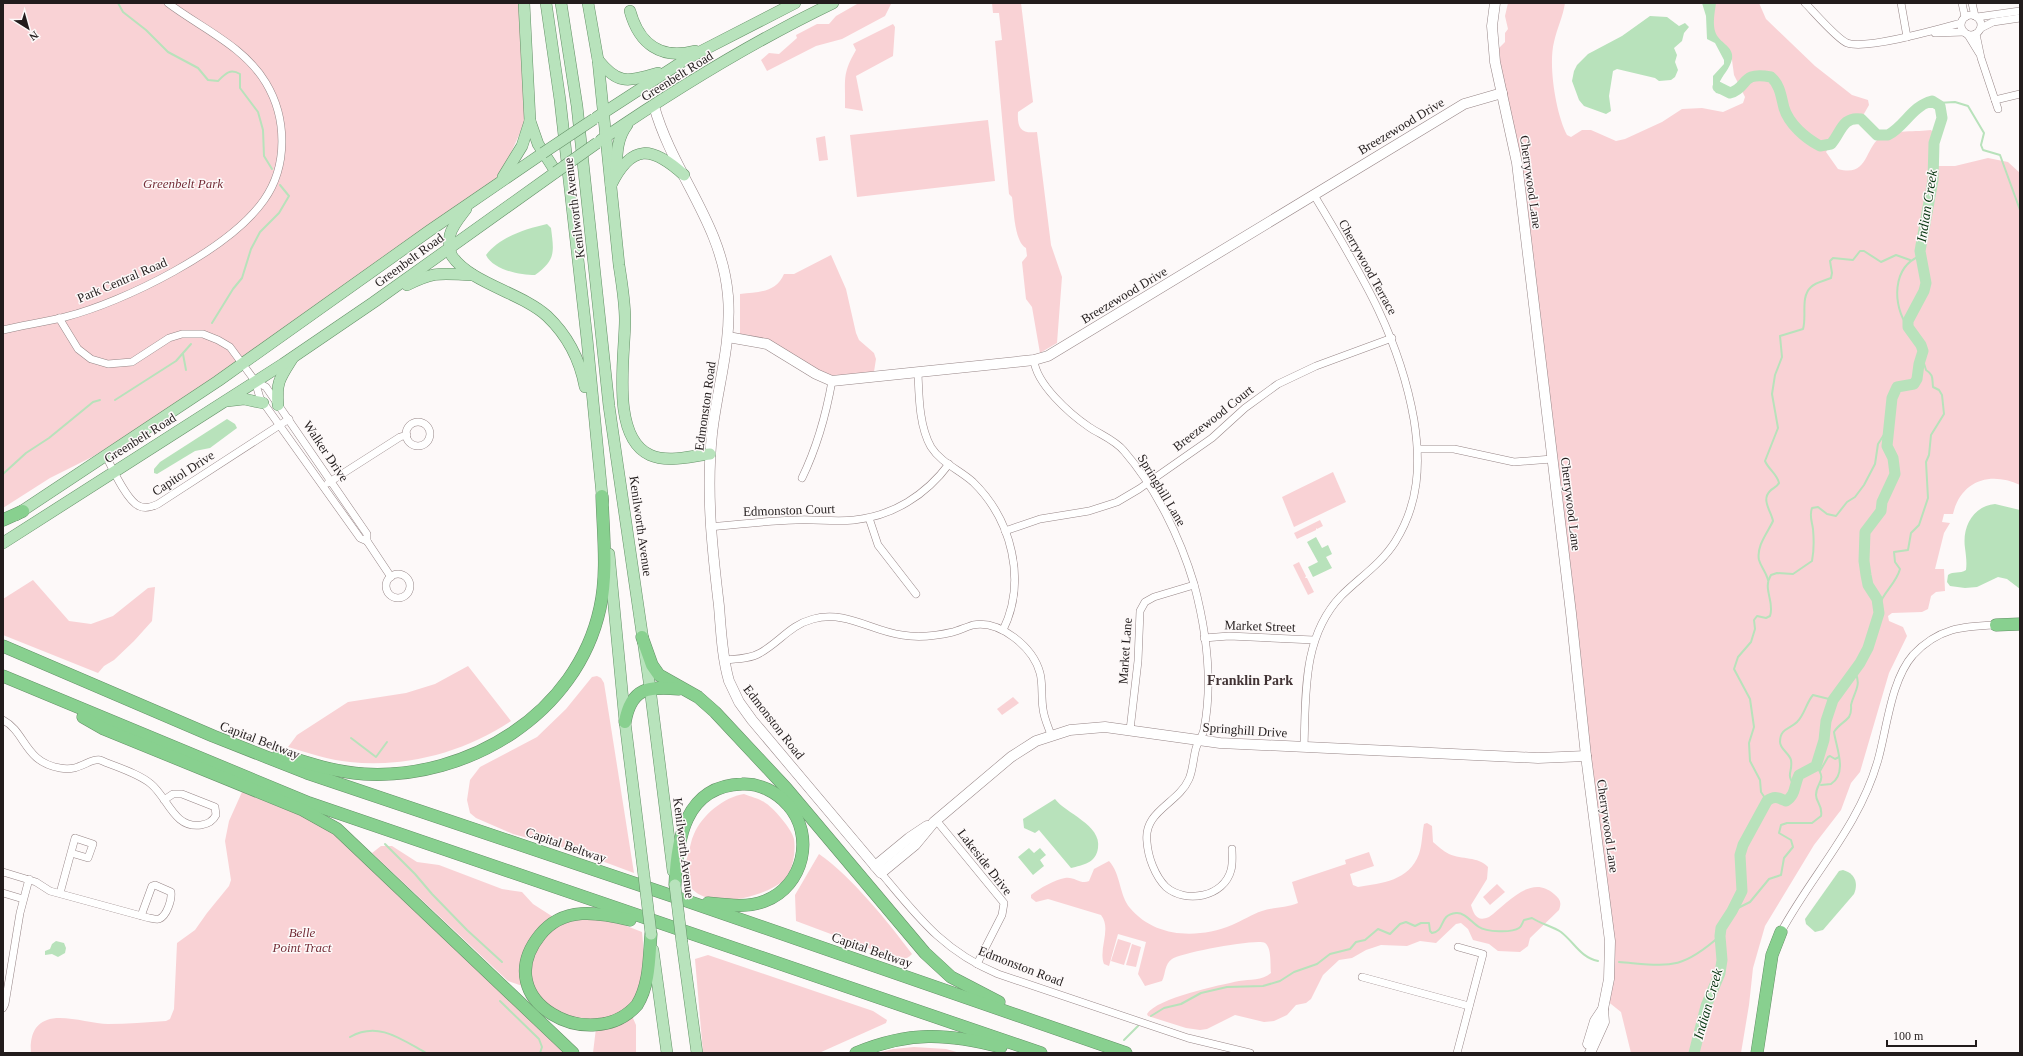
<svg xmlns="http://www.w3.org/2000/svg" width="2023" height="1056" viewBox="0 0 2023 1056" font-family="'Times New Roman',serif">
<style>
.green{fill:#f9d2d5}
.water{fill:#b8e2bb}
.lines{fill:none;stroke-linecap:round;stroke-linejoin:round}
.stream{stroke:#b8e2bb;stroke-width:2}
.river{stroke:#b8e2bb;stroke-width:11}
.street-casing{stroke:#978687;stroke-width:8}
.secondary-casing{stroke:#978687;stroke-width:11}
.primary-casing{stroke:#649167;stroke-width:12}
.highway-casing{stroke:#649167;stroke-width:13}
.street{stroke:#fff;stroke-width:7}
.secondary{stroke:#fff;stroke-width:10}
.primary{stroke:#b8e3bc;stroke-width:11}
.highway{stroke:#88d08f;stroke-width:12}
.primary-bridge-casing{stroke:#649167;stroke-width:12;stroke-linecap:butt}
.primary-bridge{stroke:#b8e3bc;stroke-width:11}
.labels{text-anchor:middle;dominant-baseline:central;stroke-width:3;stroke-linejoin:round;paint-order:stroke}
.street-label{font-size:13px;fill:#221c1c;stroke:#fdf9f9}
.park-label{font-size:13px;font-style:italic;fill:#742e38;stroke:#fdf9f9}
.water-label{font-size:14px;font-style:italic;fill:#073510;stroke:#fdf9f9}
.neighbourhood-label{font-size:14px;font-weight:bold;fill:#403233;stroke:#fdf9f9}
</style>
<rect width="100%" height="100%" fill="#fdf9f9"/>
<!-- green -->
<g class="green">
<polygon points="3,3 520,3 530,111 498,181 279,335 125,437 92,457 50,478 3,508"/>
<polygon points="868,3 891,4 885,16 842,39 816,46 767,71 761,60 769,53 779,54 797,38 796,35 817,24 829,24 836,16 857,4"/>
<path d="M992,3H1021L1033,102L1018,112C1017,128 1021,134 1037,132L1051,245L1062,277L1057,343L1040,353L1032,307L1026,299L1022,262L1027,256L1026,248C1014,241 1014,210 1012,197L1009,194L995,41L1002,40L999,13H993Z"/>
<path d="M1508,3H1565C1563,17 1557,28 1554,42C1548,65 1556,114 1567,135L1571,137L1582,130H1591L1616,141L1625,139L1662,122L1682,109L1702,108L1723,112L1743,103L1745,97L1734,75L1732,60L1713,33L1708,3H1759L1766,19L1815,66L1852,95L1868,100L1869,105L1861,119H1850L1844,124L1826,152L1838,169C1869,178 1864,147 1882,136C1892,130 1918,132 1931,130L1936,135L1932,154L1933,166H1955L1988,158L2008,162L2020,173V485C1991,471 1961,480 1953,514H1944L1942,522L1950,523L1944,533L1935,569H1944L1945,591L1936,592L1931,596L1928,609L1922,612L1892,613L1888,616L1889,621L1903,627L1907,636L1889,673L1860,772L1851,783L1841,810L1814,845L1765,926L1753,968L1749,1005L1741,1053H1631L1621,1012L1606,1000L1610,962L1517,163L1494,53L1505,42V33L1508,29L1505,16Z"/>
<path d="M893,24L895,27L893,56L856,76L863,111L845,108C846,80 841,76 856,50L853,44Z"/>
<polygon points="988,120 995,181 857,197 850,135"/>
<polygon points="825,136 828,160 819,161 816,138"/>
<path d="M831,255L846,289L856,333L859,340L874,353L876,359L873,378L840,381L757,341L750,335L740,334V294C758,292 776,293 784,274H794Z"/>
<polygon points="1333,472 1346,502 1294,527 1282,497"/>
<polygon points="1320,520 1323,526 1317,529 1316,528 1316,530 1297,539 1294,533"/>
<polygon points="1299,562 1306,576 1305,578 1307,578 1314,592 1308,595 1293,565"/>
<polygon points="33,580 69,621 91,624 113,616 148,588 155,587 152,621 134,641 114,660 104,666 98,673 3,635 3,599"/>
<path d="M468,666L511,721C465,752 405,768 350,762C329,760 308,753 288,747L297,735L348,702L406,693L435,684Z"/>
<polygon points="597,676 601,678 604,683 634,873 575,851 513,834 476,818 470,813 467,800 470,780 480,767 537,737 566,709 592,677"/>
<polygon points="1013,697 1019,703 1002,715 997,709"/>
<path d="M242,792L307,818L334,834L565,1053H31C30,1041 32,1025 47,1020C63,1014 91,1024 108,1024C127,1024 147,1022 166,1021L170,1019L174,1009L177,943L195,930L207,913L229,886L231,880L225,841L229,821Z"/>
<path d="M744,794C751,797 758,798 764,802C773,807 792,829 794,839C796,852 793,873 782,882C759,899 699,914 685,878C682,870 686,862 688,855C690,848 691,840 694,834C702,815 724,797 744,794Z"/>
<path d="M1427,823L1432,826L1433,842C1438,846 1443,851 1449,854C1462,860 1478,856 1488,867L1487,879L1471,905C1474,915 1477,922 1489,917C1507,904 1531,873 1554,894C1560,899 1562,902 1559,910L1530,938L1528,946L1520,952L1498,951L1489,944L1473,940L1468,929L1461,923L1456,924L1436,943L1420,941L1407,946L1381,945L1366,950L1352,958L1339,960L1323,975L1311,999L1306,1003L1296,1005L1287,1015L1274,1021L1264,1022L1235,1015L1207,1029L1200,1030L1186,1028L1148,1016L1147,1014C1157,998 1220,985 1239,981C1250,979 1262,981 1271,973C1270,965 1272,948 1265,943C1258,938 1180,953 1172,959C1164,965 1166,973 1162,981L1145,986L1138,974L1146,942L1118,934L1109,966L1104,964C1098,949 1112,929 1101,915L1048,899L1036,902L1031,898V895C1040,888 1054,880 1065,878C1074,876 1081,885 1089,881L1094,869L1109,861C1121,874 1119,895 1130,908C1155,938 1198,939 1232,925C1242,921 1252,914 1262,911C1274,907 1287,908 1298,903L1292,882L1346,864L1345,860L1369,852L1374,866L1350,874L1353,885L1358,887C1382,883 1409,881 1419,854C1422,846 1422,834 1424,824Z"/>
<path d="M381,846H392L417,862L439,865L502,889L522,892L533,904L561,922L589,917L624,925L642,932C645,958 644,986 629,1009L636,1025V1053H593L596,1028L563,1023L534,990L508,981L372,853Z"/>
<path d="M819,854C852,877 888,922 912,954C907,960 902,959 895,958L796,921L795,895Z"/>
<polygon points="1497,884 1505,892 1490,905 1483,897"/>
<polygon points="1118,939 1131,943 1124,965 1111,961"/>
<polygon points="1132,944 1141,947 1136,967 1126,965"/>
<polygon points="708,955 873,1011 887,1020 886,1023 819,1053 703,1053 695,959"/>
<polygon points="914,1047 946,1049 960,1053 877,1053 893,1049"/>
</g>
<!-- water -->
<g class="water">
<path d="M1702,3H1716C1715,12 1711,28 1718,37C1723,44 1734,48 1732,59C1730,69 1722,75 1719,84L1730,89V96L1716,93L1713,88V76L1724,64V60L1715,43L1707,39L1706,16Z"/>
<polygon points="1650,16 1667,17 1679,26 1685,23 1689,27 1684,33 1682,41 1674,48 1677,55 1675,62 1678,70 1675,77 1671,80 1659,81 1655,78 1617,69 1613,71 1609,96 1611,111 1606,114 1584,106 1579,100 1572,81 1574,71 1577,65 1588,54 1622,36"/>
<path d="M547,224L551,228C554,252 556,260 535,275C520,275 493,270 486,255C500,237 525,229 547,224Z"/>
<polygon points="227,419 235,424 237,428 210,448 195,451 157,474 154,473 154,469 160,462"/>
<path d="M1995,504L2020,510V589L2007,579L1998,577L1977,587L1965,588L1950,586L1947,582L1948,575C1953,571 1960,574 1966,570C1967,562 1966,556 1965,548C1962,527 1973,506 1995,504Z"/>
<polygon points="1316,537 1322,548 1328,545 1332,554 1326,557 1332,568 1313,577 1308,567 1318,562 1307,542"/>
<path d="M1055,799C1065,813 1102,825 1098,848C1096,863 1083,865 1071,868L1039,830L1035,833L1024,828L1023,819Z"/>
<polygon points="1029,848 1034,853 1040,848 1046,855 1040,860 1044,866 1033,875 1018,857"/>
<path d="M1843,870C1854,873 1859,882 1854,894L1823,930L1815,932L1806,924L1805,919L1839,871Z"/>
<polygon points="56,941 64,943 66,948 65,953 58,957 52,954 45,955 45,951 50,949 52,944"/>
</g>
<g class="lines">
<!-- stream -->
<g class="stream">
<path d="M118,3L123,12L146,30L168,52L198,68L208,80L218,81C225,74 230,68 240,74V88L258,112L263,130L264,156L272,169"/>
<polyline points="1937,103 1955,102 1968,106 1984,133 1981,145 1983,150 2000,155 2020,210"/>
<polyline points="212,323 233,289 242,278 251,249 260,232 279,213 289,196 280,185"/>
<path d="M1908,327C1892,305 1892,267 1920,256"/>
<polyline points="183,354 186,370"/>
<polyline points="115,400 176,361 191,344"/>
<polyline points="3,474 26,453 49,438 93,402 100,400"/>
<path d="M1768,580C1766,572 1761,567 1759,560C1756,546 1768,532 1773,521C1771,511 1761,500 1770,491C1773,488 1777,487 1779,483C1777,474 1769,470 1765,461L1778,428L1772,394L1775,375L1782,357L1780,336L1803,329C1807,316 1800,297 1811,287C1816,282 1824,281 1831,278L1832,273L1830,261L1833,258L1853,260L1860,251H1864L1881,262L1896,255L1910,260"/>
<path d="M1879,606C1883,592 1896,584 1900,569L1895,562L1894,552L1908,550L1911,533L1919,525L1928,498L1926,462L1929,455L1931,435L1944,414L1942,395L1939,390L1933,387C1932,379 1934,375 1926,370L1922,357"/>
<polyline points="351,738 376,757 387,742"/>
<polyline points="1820,771 1828,757 1830,756 1835,759 1839,757"/>
<path d="M1821,785L1831,784C1848,773 1836,747 1834,732C1838,725 1844,723 1849,717C1852,712 1851,709 1851,705C1854,692 1862,685 1855,672"/>
<path d="M1795,787C1785,772 1793,774 1791,760C1789,753 1780,749 1780,742C1780,728 1790,729 1797,722C1805,714 1806,703 1813,695L1833,700"/>
<path d="M1767,801L1761,792L1760,780L1750,761L1749,743L1754,727L1750,699L1734,669L1738,657L1751,642L1755,629L1754,620L1757,616L1766,618L1770,616C1775,601 1762,589 1771,575L1777,573L1793,574L1812,561C1814,551 1814,540 1813,529C1812,521 1809,516 1812,508L1818,507L1827,514L1836,516L1847,502L1855,497L1864,485L1875,464L1878,444L1887,430"/>
<polyline points="385,844 415,874 432,894 467,930 502,962"/>
<path d="M1732,911L1750,902L1769,879L1781,875L1784,858L1793,847L1791,840L1779,833L1781,825L1787,823H1812L1821,816C1823,805 1816,803 1816,795C1816,782 1828,781 1816,766"/>
<path d="M1619,962C1670,966 1680,971 1720,936"/>
<polyline points="500,1001 539,1039 542,1047 540,1053"/>
<path d="M1151,1016L1164,1008L1181,1004L1201,993L1227,987L1263,986L1280,981L1294,972L1317,964L1330,954L1350,949L1356,942L1365,940L1378,929L1390,934L1400,924L1406,922L1415,926L1421,923H1429L1430,931L1432,933C1446,931 1438,915 1456,913C1465,912 1472,923 1479,927C1486,932 1512,933 1519,928C1522,926 1522,923 1524,920L1532,918C1541,924 1552,926 1561,932C1575,943 1580,957 1598,961"/>
<path d="M350,1037C378,1021 401,1039 426,1053"/>
<polyline points="1124,1040 1138,1026"/>
</g>
<!-- river -->
<path class="river" d="M1694,1053L1706,1006L1720,973L1722,960L1720,936L1721,928L1732,911L1742,891L1740,855L1743,845L1767,801C1775,795 1778,798 1786,801C1796,795 1794,785 1799,775L1816,766L1824,740L1826,721L1833,700L1860,663L1868,648L1879,613L1877,599L1868,585L1866,575L1864,561L1865,532L1881,511L1882,502L1895,474L1893,458L1887,446L1892,398L1897,387L1914,384L1917,379L1919,364L1923,351L1921,345L1908,327V321L1924,291L1926,283L1920,251L1933,180L1934,143L1942,118L1940,106L1932,101C1912,106 1905,126 1888,135H1877L1861,119C1842,116 1841,133 1831,144L1820,146C1805,138 1789,124 1784,108C1781,96 1780,85 1771,77C1739,71 1749,88 1730,93L1718,87"/>
<!-- street casing -->
<g class="street-casing">
<g id="street">
<path d="M1805,3C1814,12 1837,39 1847,43C1867,50 1939,29 1961,23"/>
<polyline points="1901,3 1907,37"/>
<polyline points="1962,3 1965,17"/>
<polyline points="1972,3 1975,16"/>
<circle cx="1971" cy="25" r="10"/>
<polyline points="1977,17 2020,11"/>
<polyline points="1981,28 1993,22 2020,18"/>
<polyline points="1935,33 1964,32"/>
<polyline points="1976,34 1981,58 1998,109"/>
<polyline points="1968,35 1979,53"/>
<polyline points="1995,100 2020,94"/>
<polyline points="59,318 78,349 91,359 108,364 132,362 169,338 182,334 203,334 218,340 230,347 255,381 260,398 360,538 367,541"/>
<path d="M3,330C24,325 45,322 65,317C124,302 229,250 264,200C288,166 287,118 266,83C244,46 201,28 168,3"/>
<path d="M1034,360C1036,384 1070,414 1089,427C1101,435 1115,440 1124,451C1156,488 1180,537 1194,584C1206,629 1213,682 1204,729C1203,736 1198,741 1196,748C1193,759 1193,770 1189,779C1178,804 1143,811 1147,842C1148,857 1155,876 1166,887C1186,904 1224,897 1231,870C1233,863 1232,855 1232,849"/>
<path d="M918,373C919,396 919,426 931,447C941,463 960,470 973,482C1012,520 1027,581 1003,630"/>
<polyline points="255,381 266,387 367,534 367,541 391,577"/>
<circle cx="418" cy="434" r="12"/>
<polyline points="1418,449 1454,449 1514,462 1552,459"/>
<path d="M106,456C112,468 127,501 139,506C145,509 152,507 158,504L289,419"/>
<path d="M802,478C817,447 826,415 832,381"/>
<polyline points="328,483 400,437 407,435"/>
<polyline points="869,518 878,545 916,594"/>
<path d="M710,527C739,524 767,521 796,520C815,519 835,522 854,520C893,516 926,495 949,464"/>
<polyline points="1005,531 1040,519 1089,511 1117,502 1139,489 1212,438 1245,408 1278,384 1316,366 1392,338"/>
<circle cx="398" cy="586" r="12"/>
<polyline points="1204,638 1229,636 1314,640"/>
<path d="M725,660C736,659 750,659 760,653C780,642 790,625 813,619C846,610 871,631 902,635C919,638 936,636 953,632C960,630 966,627 973,625C1000,620 1033,647 1040,673C1043,684 1041,697 1043,709C1044,718 1048,726 1051,735"/>
<path d="M3,720C26,732 24,762 60,768C80,772 89,758 100,760C116,767 138,773 151,784C168,798 174,829 201,825C208,824 213,821 216,815L215,807L182,794H173L164,800"/>
<polyline points="1130,730 1138,661 1140,611 1145,602 1154,597 1194,585"/>
<path d="M1304,747C1306,695 1302,637 1341,596C1359,578 1381,564 1395,542C1419,504 1421,464 1414,420C1399,333 1358,269 1314,195"/>
<polyline points="936,820 1004,903 1002,915 977,964"/>
<path d="M3,872L36,882L50,891L149,918C152,918 156,920 159,919C167,916 172,899 171,892L155,885L152,886L141,916"/>
<path d="M881,873C918,917 943,951 998,974L1188,1038L1250,1053"/>
<polyline points="3,893 23,899"/>
<polyline points="60,893 75,838 93,844 88,858 71,853"/>
<path d="M1781,932C1813,873 1859,827 1878,760C1887,728 1891,680 1913,655C1938,628 1963,626 1996,625"/>
<polyline points="1362,977 1469,1006"/>
<polyline points="3,1008 5,1004 20,913 29,879"/>
<polyline points="1457,1053 1483,954 1458,947"/>
</g>
</g>
<!-- secondary casing -->
<g class="secondary-casing">
<g id="secondary">
<polyline points="1495,3 1492,26 1495,62 1517,163 1571,613 1586,756 1610,941 1609,979 1603,1009 1604,1022 1590,1053"/>
<path d="M654,106C673,174 722,223 728,296C732,343 717,388 712,434C706,492 712,548 719,606C721,630 722,657 729,681L739,702L752,720L881,873L915,845L934,822L1011,757L1036,741L1070,730L1105,727L1220,743L1538,758L1586,756"/>
<polyline points="728,337 767,344 816,374 832,381 1034,360 1048,356 1464,104 1502,93"/>
<polyline points="875,866 909,838 927,826"/>
<polyline points="1588,1044 1595,1021 1603,1009"/>
</g>
</g>
<!-- primary casing -->
<g class="primary-casing">
<g id="primary">
<polyline points="546,3 560,100 587,339 603,505"/>
<polyline points="561,3 577,106 609,406 650,688 673,871"/>
<path d="M588,3L598,60L619,265C622,284 625,302 625,320C625,355 610,437 650,455C668,463 691,456 710,454"/>
<path d="M630,11C639,44 661,60 695,51"/>
<path d="M598,60C619,86 628,81 658,73"/>
<polyline points="597,117 688,58 795,3"/>
<path d="M601,140C674,90 752,42 833,3"/>
<path d="M616,174C617,157 616,139 627,125"/>
<polyline points="503,177 522,146 530,121"/>
<path d="M611,185C632,143 652,146 684,175"/>
<path d="M466,209C460,217 452,226 450,235C449,241 449,251 452,256C470,283 522,293 547,316C567,335 580,360 585,387"/>
<path d="M407,285C437,270 442,274 473,275"/>
<polyline points="227,401 244,399 263,403"/>
<path d="M278,405C276,382 280,378 292,359"/>
<polyline points="16,515 218,381 429,231 543,153"/>
<polyline points="3,543 283,364 374,302 556,172 538,144 530,121 524,3"/>
<polyline points="609,554 625,722 644,876"/>
<polyline points="682,943 697,1053"/>
<polyline points="653,950 667,1053"/>
</g>
</g>
<!-- highway casing -->
<g class="highway-casing">
<g id="highway">
<polyline points="3,520 23,511"/>
<polyline points="1996,625 2020,624"/>
<polyline points="642,637 652,665 659,675 698,697 715,712 786,788 925,953 951,977 999,1002"/>
<polyline points="3,646 213,736 307,773 687,901 1126,1053"/>
<polyline points="3,676 309,803 1041,1053"/>
<polyline points="83,717 104,729 303,810 337,829 573,1053"/>
<path d="M625,722C631,688 648,686 679,689"/>
<path d="M279,754C307,763 334,772 364,774C468,780 577,714 600,608C608,572 603,533 602,496"/>
<path d="M675,885C677,840 684,786 742,784C759,783 777,792 788,805C815,835 804,886 765,901C747,908 727,905 708,903"/>
<path d="M630,920C598,912 563,906 540,935C487,1001 592,1056 637,1005C650,984 649,957 651,934"/>
<path d="M856,1053C909,1031 947,1033 1001,1047"/>
<polyline points="1757,1053 1772,955 1781,932"/>
</g>
</g>
<!-- street -->
<use href="#street" class="street"/>
<!-- secondary -->
<use href="#secondary" class="secondary"/>
<!-- primary -->
<use href="#primary" class="primary"/>
<!-- highway -->
<use href="#highway" class="highway"/>
<!-- primary-bridge casing -->
<g class="primary-bridge-casing">
<g id="primary-bridge">
<polyline points="543,153 594,119"/>
<polyline points="556,172 597,143"/>
<polyline points="644,876 651,934"/>
<polyline points="675,885 682,943"/>
</g>
</g>
<!-- primary-bridge -->
<use href="#primary-bridge" class="primary-bridge"/>
</g>
<g class="labels">
<!-- street labels -->
<g class="street-label">
<text transform="translate(677 76) rotate(-32)">Greenbelt Road</text>
<text transform="translate(1401 126) rotate(-31)">Breezewood Drive</text>
<text transform="translate(1531 182) rotate(82)">Cherrywood Lane</text>
<text transform="translate(574 208) rotate(-97)">Kenilworth Avenue</text>
<text transform="translate(409 260) rotate(-36)">Greenbelt Road</text>
<text transform="translate(1368 267) rotate(61)">Cherrywood Terrace</text>
<text transform="translate(122 280) rotate(-23)">Park Central Road</text>
<text transform="translate(1124 295) rotate(-31)">Breezewood Drive</text>
<text transform="translate(705 406) rotate(-82)">Edmonston Road</text>
<text transform="translate(1213 418) rotate(-38)">Breezewood Court</text>
<text transform="translate(140 438) rotate(-32)">Greenbelt Road</text>
<text transform="translate(326 451) rotate(56)">Walker Drive</text>
<text transform="translate(183 473) rotate(-33)">Capitol Drive</text>
<text transform="translate(1162 490) rotate(59)">Springhill Lane</text>
<text transform="translate(1571 504) rotate(83)">Cherrywood Lane</text>
<text transform="translate(789 510) rotate(-2)">Edmonston Court</text>
<text transform="translate(641 526) rotate(82)">Kenilworth Avenue</text>
<text transform="translate(1260 626) rotate(2)">Market Street</text>
<text transform="translate(1125 651) rotate(-86)">Market Lane</text>
<text transform="translate(774 722) rotate(52)">Edmonston Road</text>
<text transform="translate(1245 730) rotate(4)">Springhill Drive</text>
<text transform="translate(260 740) rotate(21)">Capital Beltway</text>
<text transform="translate(1608 826) rotate(82)">Cherrywood Lane</text>
<text transform="translate(566 845) rotate(19)">Capital Beltway</text>
<text transform="translate(684 848) rotate(83)">Kenilworth Avenue</text>
<text transform="translate(985 862) rotate(52)">Lakeside Drive</text>
<text transform="translate(872 950) rotate(19)">Capital Beltway</text>
<text transform="translate(1021 966) rotate(21)">Edmonston Road</text>
</g>
<!-- park labels -->
<g class="park-label">
<text x="183" y="183">Greenbelt Park</text>
<text x="302" y="932">Belle<tspan x="302" dy="15">Point Tract</tspan></text>
</g>
<!-- water labels -->
<g class="water-label">
<text transform="translate(1927 206) rotate(-81)">Indian Creek</text>
<text transform="translate(1708 1004) rotate(-74)">Indian Creek</text>
</g>
<!-- neighbourhood labels -->
<g class="neighbourhood-label">
<text x="1250" y="680">Franklin Park</text>
</g>
</g>
<!-- border -->
<rect width="2023" height="1056" fill="none" stroke="#221c1c" stroke-width="8"/>
<!-- north arrow -->
<g transform="translate(28 28) rotate(143)" stroke="#fdf9f9" stroke-width="3" paint-order="stroke">
<path d="M0-3L7 15L0 10L-7 15Z" fill="#221c1c"/>
<text y="-6" font-size="11" font-weight="bold" text-anchor="middle" fill="#221c1c">N</text>
</g>
<!-- scale -->
<path d="M1887 1040v6h89v-6" fill="none" stroke="#221c1c" stroke-width="2"/>
<text x="1893" y="1040" font-size="12" fill="#221c1c" stroke="#fdf9f9" stroke-width="3" paint-order="stroke">100 m</text>
</svg>
